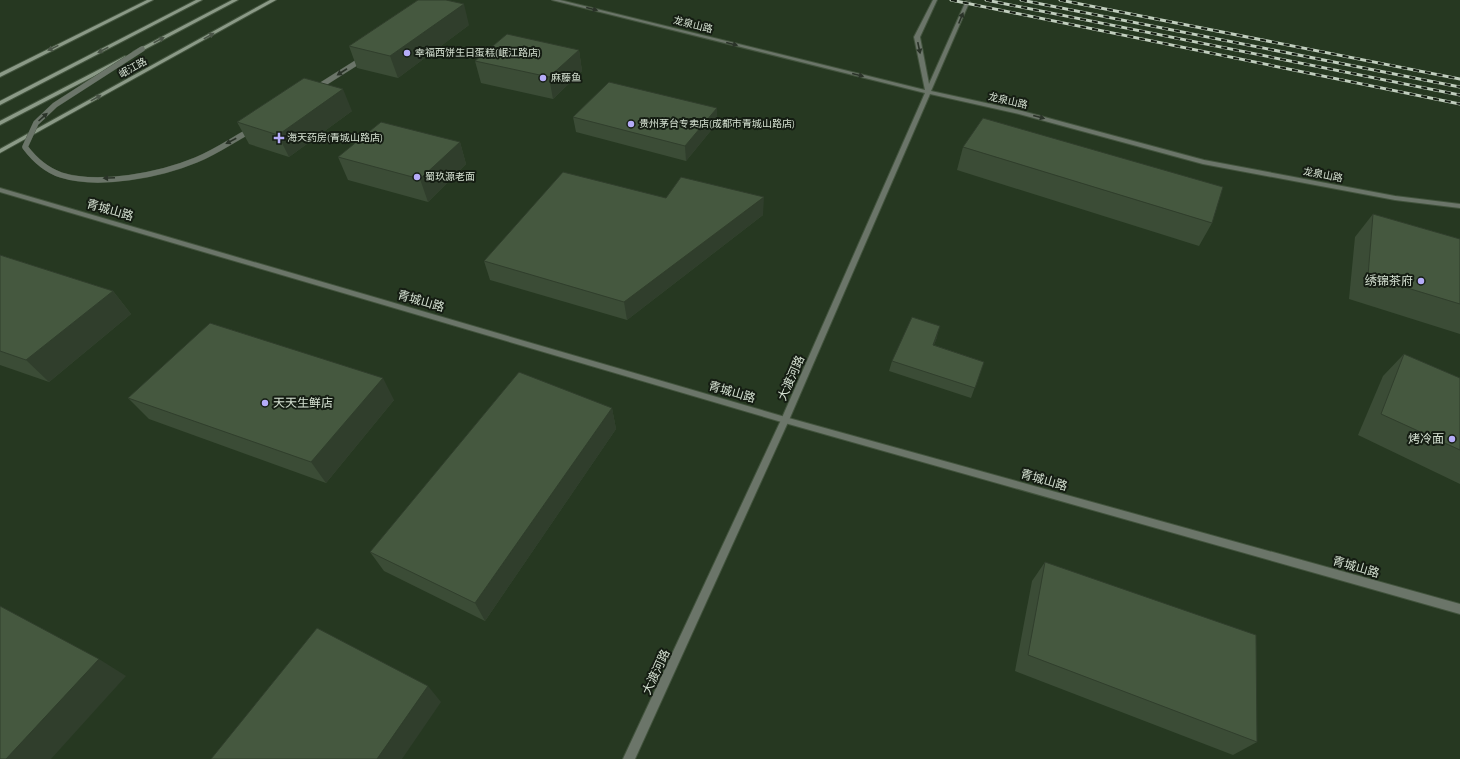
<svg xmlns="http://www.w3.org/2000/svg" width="1460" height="759" viewBox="0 0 1460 759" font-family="'Alegreya Sans','Noto Sans SC',sans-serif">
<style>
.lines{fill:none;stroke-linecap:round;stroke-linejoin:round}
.tertiary-tunnel{stroke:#40513c;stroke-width:5.5;stroke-dasharray:5.5 3;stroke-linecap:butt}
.minor-casing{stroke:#42533d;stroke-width:2}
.tertiary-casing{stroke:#42533d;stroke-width:2}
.secondary-casing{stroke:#42533d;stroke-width:2}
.minor{fill:#6b7569;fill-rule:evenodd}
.tertiary{fill:#6b7569;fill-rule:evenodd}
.secondary{fill:#8b9a87;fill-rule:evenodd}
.rail-casing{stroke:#c1cebe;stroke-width:3}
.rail{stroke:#151d13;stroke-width:2;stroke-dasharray:6;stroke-linecap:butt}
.tertiary-bridge-casing{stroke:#42533d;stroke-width:6;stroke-linecap:butt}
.tertiary-bridge{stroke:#6b7569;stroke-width:5.5}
.wall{fill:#3b4c36}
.shaded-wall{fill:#303e2c}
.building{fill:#45583f;stroke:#303e2c}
.oneway{fill:#2a3328}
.oneway2{fill:#4a5547}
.poi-dot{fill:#b5acf8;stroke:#151d13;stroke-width:1.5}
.labels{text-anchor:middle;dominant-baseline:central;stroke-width:4;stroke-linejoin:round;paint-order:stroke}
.far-street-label{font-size:10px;fill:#d5e1d2;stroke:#151d13}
.far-poi-label{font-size:10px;fill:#d5e1d2;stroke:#151d13;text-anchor:start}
.street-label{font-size:12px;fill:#d5e1d2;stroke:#151d13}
.poi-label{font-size:12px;fill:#d5e1d2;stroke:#151d13;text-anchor:end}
</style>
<rect width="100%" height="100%" fill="#263821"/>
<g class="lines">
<!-- tertiary-tunnel -->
<polyline class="tertiary-tunnel" points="967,3 969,0"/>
<!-- minor casing -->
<g class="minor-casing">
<polygon id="minor" points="0,188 785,417 1460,604 1460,614 785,423 0,192"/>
</g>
<!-- tertiary casing -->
<g class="tertiary-casing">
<polygon id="tertiary" points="552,0 560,0 925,90 914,37 933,0 937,0 920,37 929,84 965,3 967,2 969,3 931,91 1022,111 1204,160 1395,196 1460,204 1460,208 1395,200 1203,164 1019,114 930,94 789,420 635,759 623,759 781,420 925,93"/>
</g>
<!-- secondary casing -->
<g class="secondary-casing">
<g id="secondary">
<polygon points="147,0 153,0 0,77 0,73"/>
<polygon points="196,0 202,0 0,105 0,101"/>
<polygon points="232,0 238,0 138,53 133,52"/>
<polygon points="270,0 276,0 0,153 0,149"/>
<polygon points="125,56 127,57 127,59 0,125 0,121"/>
</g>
</g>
<!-- minor -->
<use href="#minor" class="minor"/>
<!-- tertiary -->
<use href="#tertiary" class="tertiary"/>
<!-- secondary -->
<use href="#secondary" class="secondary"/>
<!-- rail casing -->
<g class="rail-casing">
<g id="rail">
<polyline points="951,0 1460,104"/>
<polyline points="986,0 1460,95"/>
<polyline points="1021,0 1460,87"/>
<polyline points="1060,0 1460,79"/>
</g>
</g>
<!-- rail -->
<use href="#rail" class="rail"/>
<!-- tertiary-bridge casing -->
<g class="tertiary-bridge-casing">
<g id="tertiary-bridge">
<path d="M142,49L55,105L36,123L25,147C34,159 46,170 61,175C99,187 160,175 196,160C216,152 234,139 253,129"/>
<polyline points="315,89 364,58"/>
</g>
</g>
<!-- tertiary-bridge -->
<use href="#tertiary-bridge" class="tertiary-bridge"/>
</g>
<!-- wall -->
<g class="wall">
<polygon points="469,25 398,78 357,68 349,46"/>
<polygon points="579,50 582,71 553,99 481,83 475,61"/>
<polygon points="717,108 717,123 686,161 576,132 573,117"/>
<polygon points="352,111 289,157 249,144 237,122"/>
<polygon points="460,142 466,164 428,202 348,180 338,157"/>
<polygon points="963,147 1212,223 1199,246 957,170"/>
<polygon points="666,198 763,215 627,320 490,280 484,261"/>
<polygon points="1373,214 1460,239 1460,334 1349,299 1355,237"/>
<polygon points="0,255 113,291 131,314 49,382 0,365"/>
<polygon points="937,337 934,345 984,362 971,398 889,371 892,361"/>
<polygon points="1404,354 1460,378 1460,484 1358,435 1383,376"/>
<polygon points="128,398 394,400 326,483 149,419"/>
<polygon points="612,408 616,429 485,621 384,571 370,552"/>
<polygon points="1045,562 1257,742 1233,755 1015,671 1032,581"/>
</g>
<!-- shaded-wall -->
<g class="shaded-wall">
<polygon points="464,4 469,25 398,78 390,56"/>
<polygon points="579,50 582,71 553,99 549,77"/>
<polygon points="343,89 352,111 289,157 278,135"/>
<polygon points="717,108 717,123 686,161 685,146"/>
<polygon points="460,142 466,164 428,202 420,179"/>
<polygon points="764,197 763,215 627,320 624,302"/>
<polygon points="113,291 131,314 49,382 26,360"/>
<polygon points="940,326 937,337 930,355 933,345"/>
<polygon points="383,378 394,400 326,483 311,462"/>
<polygon points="612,408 616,429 485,621 475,603"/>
<polygon points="99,659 126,676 51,759 6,759"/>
<polygon points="428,686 441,702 402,759 377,759"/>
</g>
<!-- building -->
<g class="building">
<polygon points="418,0 446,0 464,4 390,56 349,46"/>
<polygon points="507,34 579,50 549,77 475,61"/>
<polygon points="304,78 343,89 278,135 237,122"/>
<polygon points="609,82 717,108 685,146 573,117"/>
<polygon points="983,118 1223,187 1212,223 963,147"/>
<polygon points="381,122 460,142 420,179 338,157"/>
<polygon points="563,172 666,198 681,177 764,197 624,302 484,261"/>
<polygon points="1373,214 1460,239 1460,304 1368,276"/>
<polygon points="0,255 113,291 26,360 0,351"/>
<polygon points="912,317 940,326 933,345 984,362 975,388 892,361"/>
<polygon points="210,323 383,378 311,462 128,398"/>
<polygon points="1404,354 1460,378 1460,450 1381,414"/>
<polygon points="519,372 612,408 475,603 370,552"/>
<polygon points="1045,562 1256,635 1257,742 1028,655"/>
<polygon points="0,606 99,659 6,759 0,759"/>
<polygon points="317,628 428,686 377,759 211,759"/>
</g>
<!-- one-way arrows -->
<defs><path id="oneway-solid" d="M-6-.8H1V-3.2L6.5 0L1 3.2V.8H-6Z"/></defs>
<g class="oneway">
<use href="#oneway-solid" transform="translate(592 9) rotate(14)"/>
<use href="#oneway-solid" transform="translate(961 18) rotate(-68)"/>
<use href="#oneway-solid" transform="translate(732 44) rotate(14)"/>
<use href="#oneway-solid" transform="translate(919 48) rotate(78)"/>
<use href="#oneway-solid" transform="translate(342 72) rotate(147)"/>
<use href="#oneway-solid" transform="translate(858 75) rotate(14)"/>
<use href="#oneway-solid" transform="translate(43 117) rotate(-42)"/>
<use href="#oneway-solid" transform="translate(1039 117) rotate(15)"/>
<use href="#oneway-solid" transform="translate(231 141) rotate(152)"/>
<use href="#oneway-solid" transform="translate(109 178) rotate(177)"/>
</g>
<g class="oneway2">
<use href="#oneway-solid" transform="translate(209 36) rotate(-29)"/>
<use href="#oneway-solid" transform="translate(159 40) rotate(-27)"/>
<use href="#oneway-solid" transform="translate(53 48) rotate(154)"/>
<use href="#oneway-solid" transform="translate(103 50) rotate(153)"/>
<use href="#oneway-solid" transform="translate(96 98) rotate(-29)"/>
</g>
<!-- markers -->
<g class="poi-dot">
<circle cx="407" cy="53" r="4"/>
<circle cx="543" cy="78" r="4"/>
<circle cx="631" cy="124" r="4"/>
<path d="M277 132h4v4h4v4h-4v4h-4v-4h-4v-4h4z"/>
<circle cx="417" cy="177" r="4"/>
<circle cx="1421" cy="281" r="4"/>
<circle cx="265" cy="403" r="4"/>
<circle cx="1452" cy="439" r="4"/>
</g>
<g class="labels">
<!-- far-street labels -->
<g class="far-street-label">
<text transform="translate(693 25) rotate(14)">龙泉山路</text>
<text transform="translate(133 68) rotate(-29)">岷江路</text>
<text transform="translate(1008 101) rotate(13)">龙泉山路</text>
<text transform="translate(1323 175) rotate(11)">龙泉山路</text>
</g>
<!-- far-poi labels -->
<g class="far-poi-label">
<text x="415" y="53">幸福西饼生日蛋糕(岷江路店)</text>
<text x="551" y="78">麻藤鱼</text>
<text x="639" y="124">贵州茅台专卖店(成都市青城山路店)</text>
<text x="287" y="138">海天药房(青城山路店)</text>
<text x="425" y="177">蜀玖源老面</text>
</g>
<!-- street labels -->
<g class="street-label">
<text transform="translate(110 210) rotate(16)">青城山路</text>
<text transform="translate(421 301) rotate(16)">青城山路</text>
<text transform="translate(791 378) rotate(-66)">大渡河路</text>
<text transform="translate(732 392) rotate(16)">青城山路</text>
<text transform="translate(1044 480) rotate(16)">青城山路</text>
<text transform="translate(1356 567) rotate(16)">青城山路</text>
<text transform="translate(656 672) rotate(-65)">大渡河路</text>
</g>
<!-- poi labels -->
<g class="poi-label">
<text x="1413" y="281">绣锦茶府</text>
<text x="273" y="403" text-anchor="start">天天生鲜店</text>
<text x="1444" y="439">烤冷面</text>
</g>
</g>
</svg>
